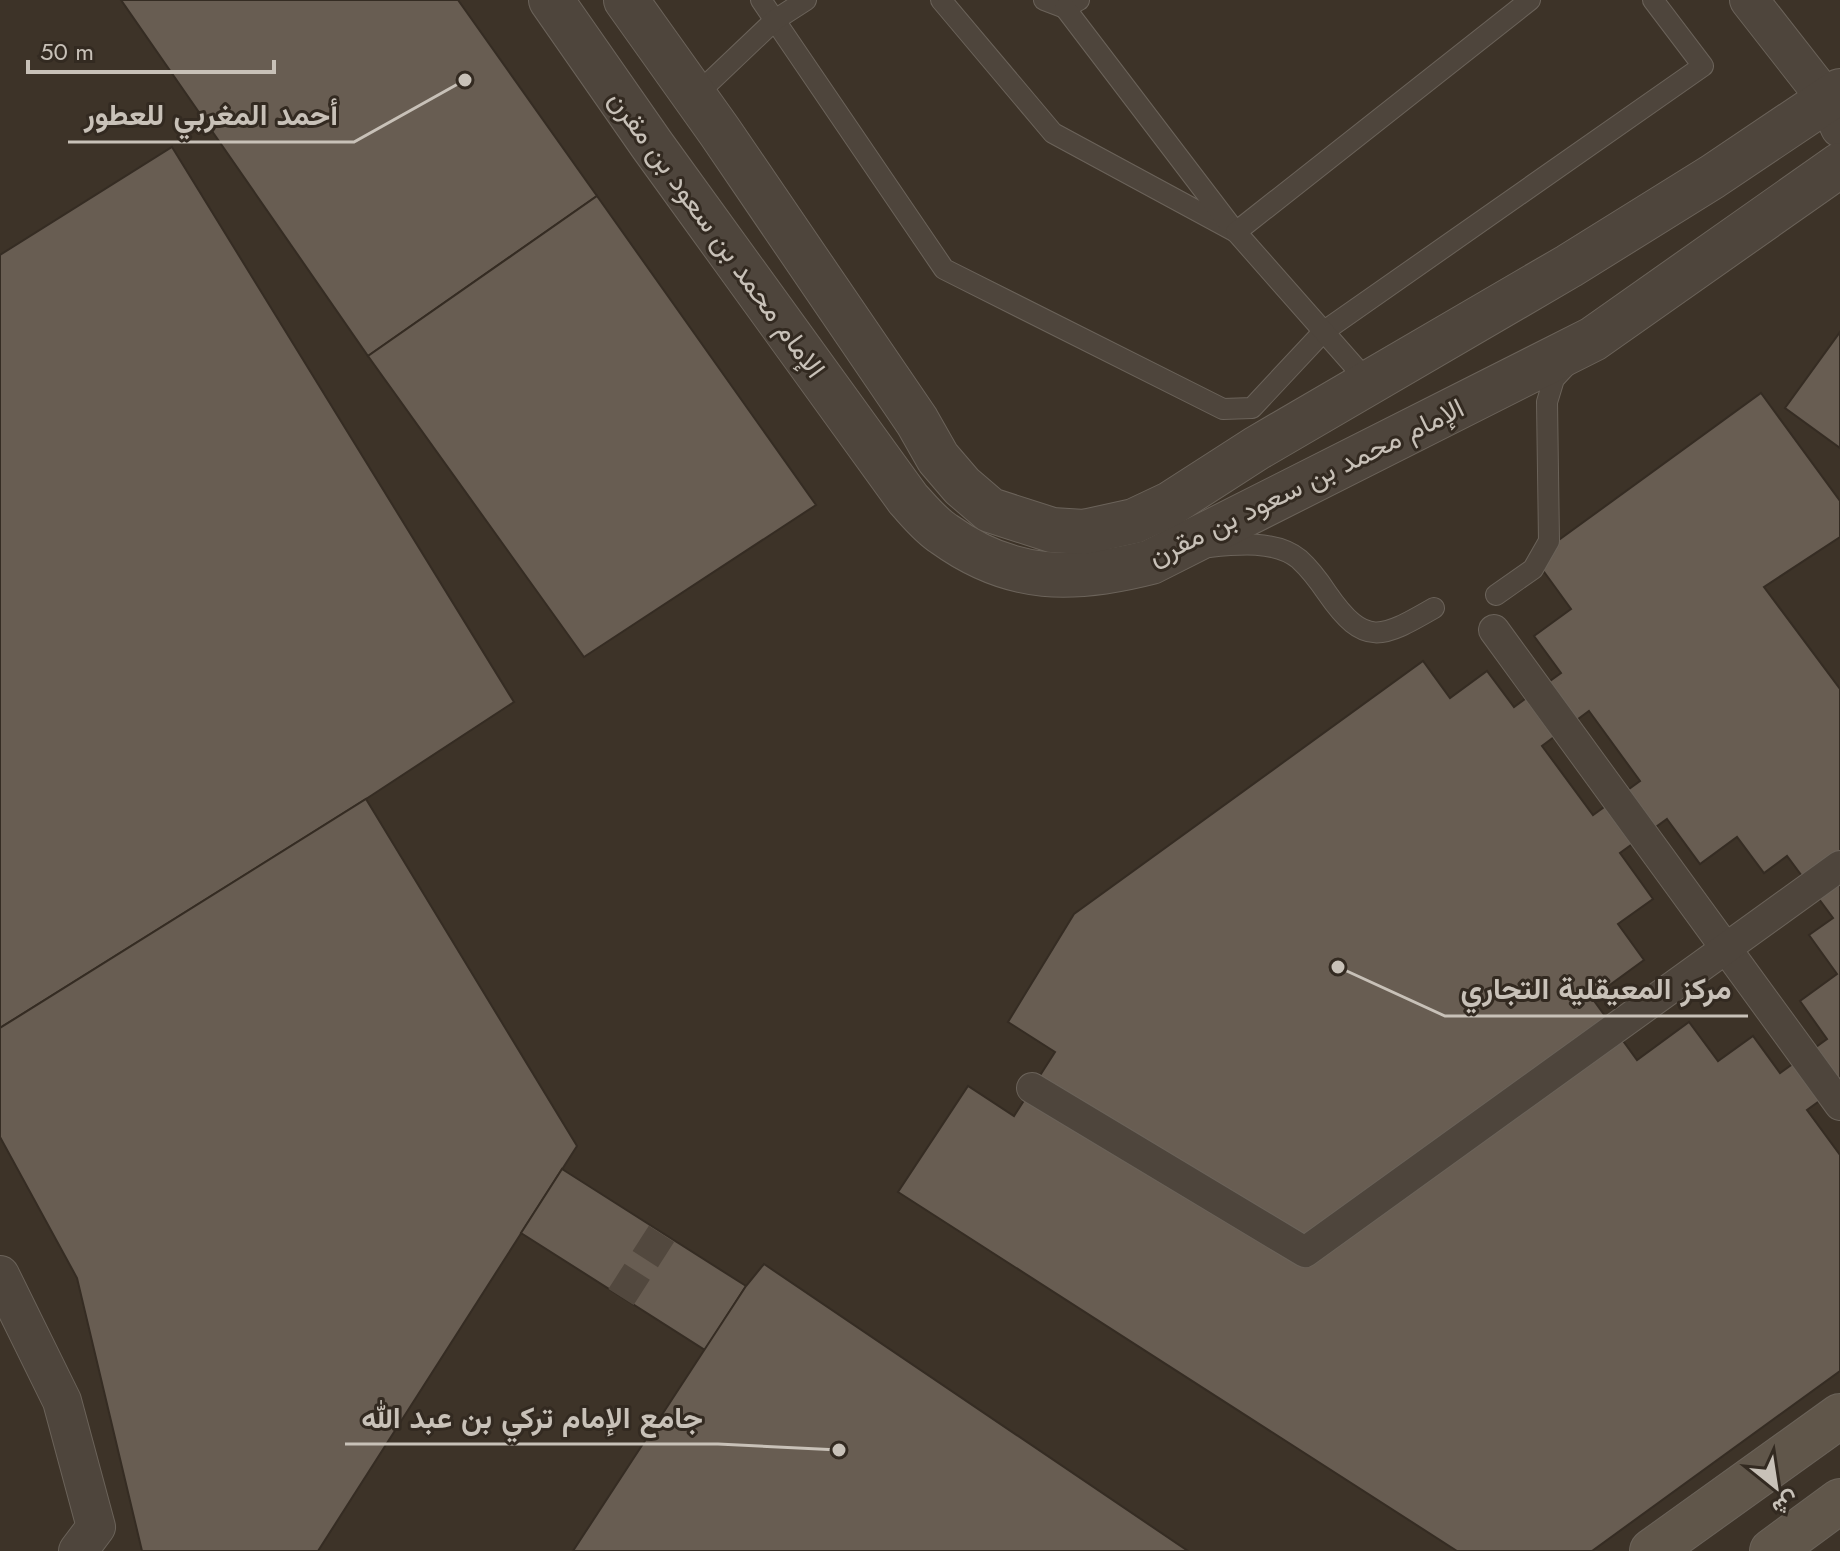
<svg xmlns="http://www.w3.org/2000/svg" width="1840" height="1551" viewBox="0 0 1840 1551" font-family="Jost,Vazirmatn,sans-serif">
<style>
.building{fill:#685d52;stroke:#352c23;stroke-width:2;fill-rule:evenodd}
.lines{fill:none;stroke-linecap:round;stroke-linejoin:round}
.pedestrian-tunnel{stroke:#52483e;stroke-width:30;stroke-dasharray:30 15;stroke-linecap:butt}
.service-casing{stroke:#6b635a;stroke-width:22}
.pedestrian-casing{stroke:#6b635a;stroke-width:32}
.minor-casing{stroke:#6b635a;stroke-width:40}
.tertiary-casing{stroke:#6b635a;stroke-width:46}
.secondary-casing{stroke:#6b635a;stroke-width:46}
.service{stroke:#4e453c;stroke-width:20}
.pedestrian{stroke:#4e453c;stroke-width:30}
.minor{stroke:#4e453c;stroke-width:38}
.tertiary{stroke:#4e453c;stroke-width:44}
.secondary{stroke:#60564a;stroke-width:44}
.labels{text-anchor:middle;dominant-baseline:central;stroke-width:6;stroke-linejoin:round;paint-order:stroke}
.street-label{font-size:28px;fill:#c8c1b8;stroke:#332a21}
.leader{fill:none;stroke:#c8c1b8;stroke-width:3}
.callout-dot{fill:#c8c1b8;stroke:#332a21;stroke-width:3}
.callout-label{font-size:30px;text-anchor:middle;font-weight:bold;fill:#c8c1b8;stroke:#332a21;stroke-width:6;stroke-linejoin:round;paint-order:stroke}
</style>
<rect width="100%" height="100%" fill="#3d3328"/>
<!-- building -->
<g class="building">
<polygon points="121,0 458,0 597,196 368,356"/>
<polygon points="172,147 514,702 366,799 0,1028 0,255"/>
<polygon points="597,196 816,505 584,657 368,356"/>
<polygon points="1840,332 1840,448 1785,408"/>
<path d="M1761,393L1840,501V537L1764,587L1840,689V1086L1807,1110L1840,1155V1371L1592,1551H1457L898,1192L968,1086L1014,1116L1055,1052L1008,1022L1074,914L1423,661L1450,698L1487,671L1514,707L1561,673L1534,636L1571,609L1534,558ZM1589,711L1640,781L1593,815L1542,746ZM1667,819L1700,864L1737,837L1764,873L1787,856L1833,918L1809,935L1837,974L1800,1001L1827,1039L1780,1073L1753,1036L1718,1061L1689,1022L1637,1060L1592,998L1644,960L1618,924L1653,899L1620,853Z"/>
<polygon points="366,799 577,1146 318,1551 142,1551 77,1278 0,1137 0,1028"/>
<polygon points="562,1169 746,1286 705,1350 521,1233"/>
<polygon points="764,1264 1188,1551 573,1551 746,1286"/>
</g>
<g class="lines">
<!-- pedestrian-tunnel -->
<polyline class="pedestrian-tunnel" points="621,1297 662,1233"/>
<!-- service casing -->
<g class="service-casing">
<g id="service">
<polyline points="761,0 944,269 1223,409 1252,408 1323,332 1703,66 1653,0"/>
<polyline points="941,0 1053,133 1236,232"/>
<polyline points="1044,0 1065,8 1079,0"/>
<polyline points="1065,8 1231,226"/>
<polyline points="695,96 775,20 806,0"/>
<polyline points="1370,384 1236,232 1530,0"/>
<path d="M1209,547C1237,544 1276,540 1299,559C1310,569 1319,581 1327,593C1365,648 1382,638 1434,608"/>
<polyline points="1496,595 1533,569 1549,541 1547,402 1554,379 1567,365"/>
</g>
</g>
<!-- pedestrian casing -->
<g class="pedestrian-casing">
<g id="pedestrian">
<polyline points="1494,630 1840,1105"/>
<polyline points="1032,1088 1305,1252 1840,866"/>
</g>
</g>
<!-- minor casing -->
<g class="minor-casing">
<g id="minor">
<polyline points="1749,0 1828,101 1840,128"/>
<polyline points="0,1275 62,1401 96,1527 78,1551"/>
</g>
</g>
<!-- tertiary casing -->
<g class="tertiary-casing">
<g id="tertiary">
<path d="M551,0L652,145L908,499C919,511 930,525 944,534C1012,583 1073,582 1151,562L1593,339L1840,165"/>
<polyline points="626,0 720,132 917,421 938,458 962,486 990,510 1052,530 1084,532 1134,521 1170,504 1257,448 1569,266 1712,177 1840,91"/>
</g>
</g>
<!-- secondary casing -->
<g class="secondary-casing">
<g id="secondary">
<polyline points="1652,1551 1840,1416"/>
<polyline points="1772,1551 1840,1501"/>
</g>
</g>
<!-- service -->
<use href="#service" class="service"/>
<!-- pedestrian -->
<use href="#pedestrian" class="pedestrian"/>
<!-- minor -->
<use href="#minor" class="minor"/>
<!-- tertiary -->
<use href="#tertiary" class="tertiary"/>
<!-- secondary -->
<use href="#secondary" class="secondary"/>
</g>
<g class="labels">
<!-- street labels -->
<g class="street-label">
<text transform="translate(717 234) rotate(54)">الإمام محمد بن سعود بن مقرن</text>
<text transform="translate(1306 482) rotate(-26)">الإمام محمد بن سعود بن مقرن</text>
</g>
</g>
<!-- callouts -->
<path class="leader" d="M465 80L354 142H68M1338 967L1445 1016H1748M839 1450L718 1444H345"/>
<g class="callout-dot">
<circle cx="465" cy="80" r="8"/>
<circle cx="1338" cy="967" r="8"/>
<circle cx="839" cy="1450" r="8"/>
</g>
<g class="callout-label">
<text x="211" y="125">أحمد المغربي للعطور</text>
<text x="1596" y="999">مركز المعيقلية التجاري</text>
<text x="532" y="1428">جامع الإمام تركي بن عبد الله</text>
</g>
<!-- north arrow -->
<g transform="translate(1776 1487) rotate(150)" stroke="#332a21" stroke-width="6" paint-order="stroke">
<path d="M0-6L14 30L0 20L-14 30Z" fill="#c8c1b8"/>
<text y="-12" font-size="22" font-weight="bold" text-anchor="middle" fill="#c8c1b8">ش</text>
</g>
<!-- scale -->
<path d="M28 60v12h246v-12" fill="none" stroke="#c8c1b8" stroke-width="4"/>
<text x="40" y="60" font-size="24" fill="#c8c1b8" stroke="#332a21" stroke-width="6" paint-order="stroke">50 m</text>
</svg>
